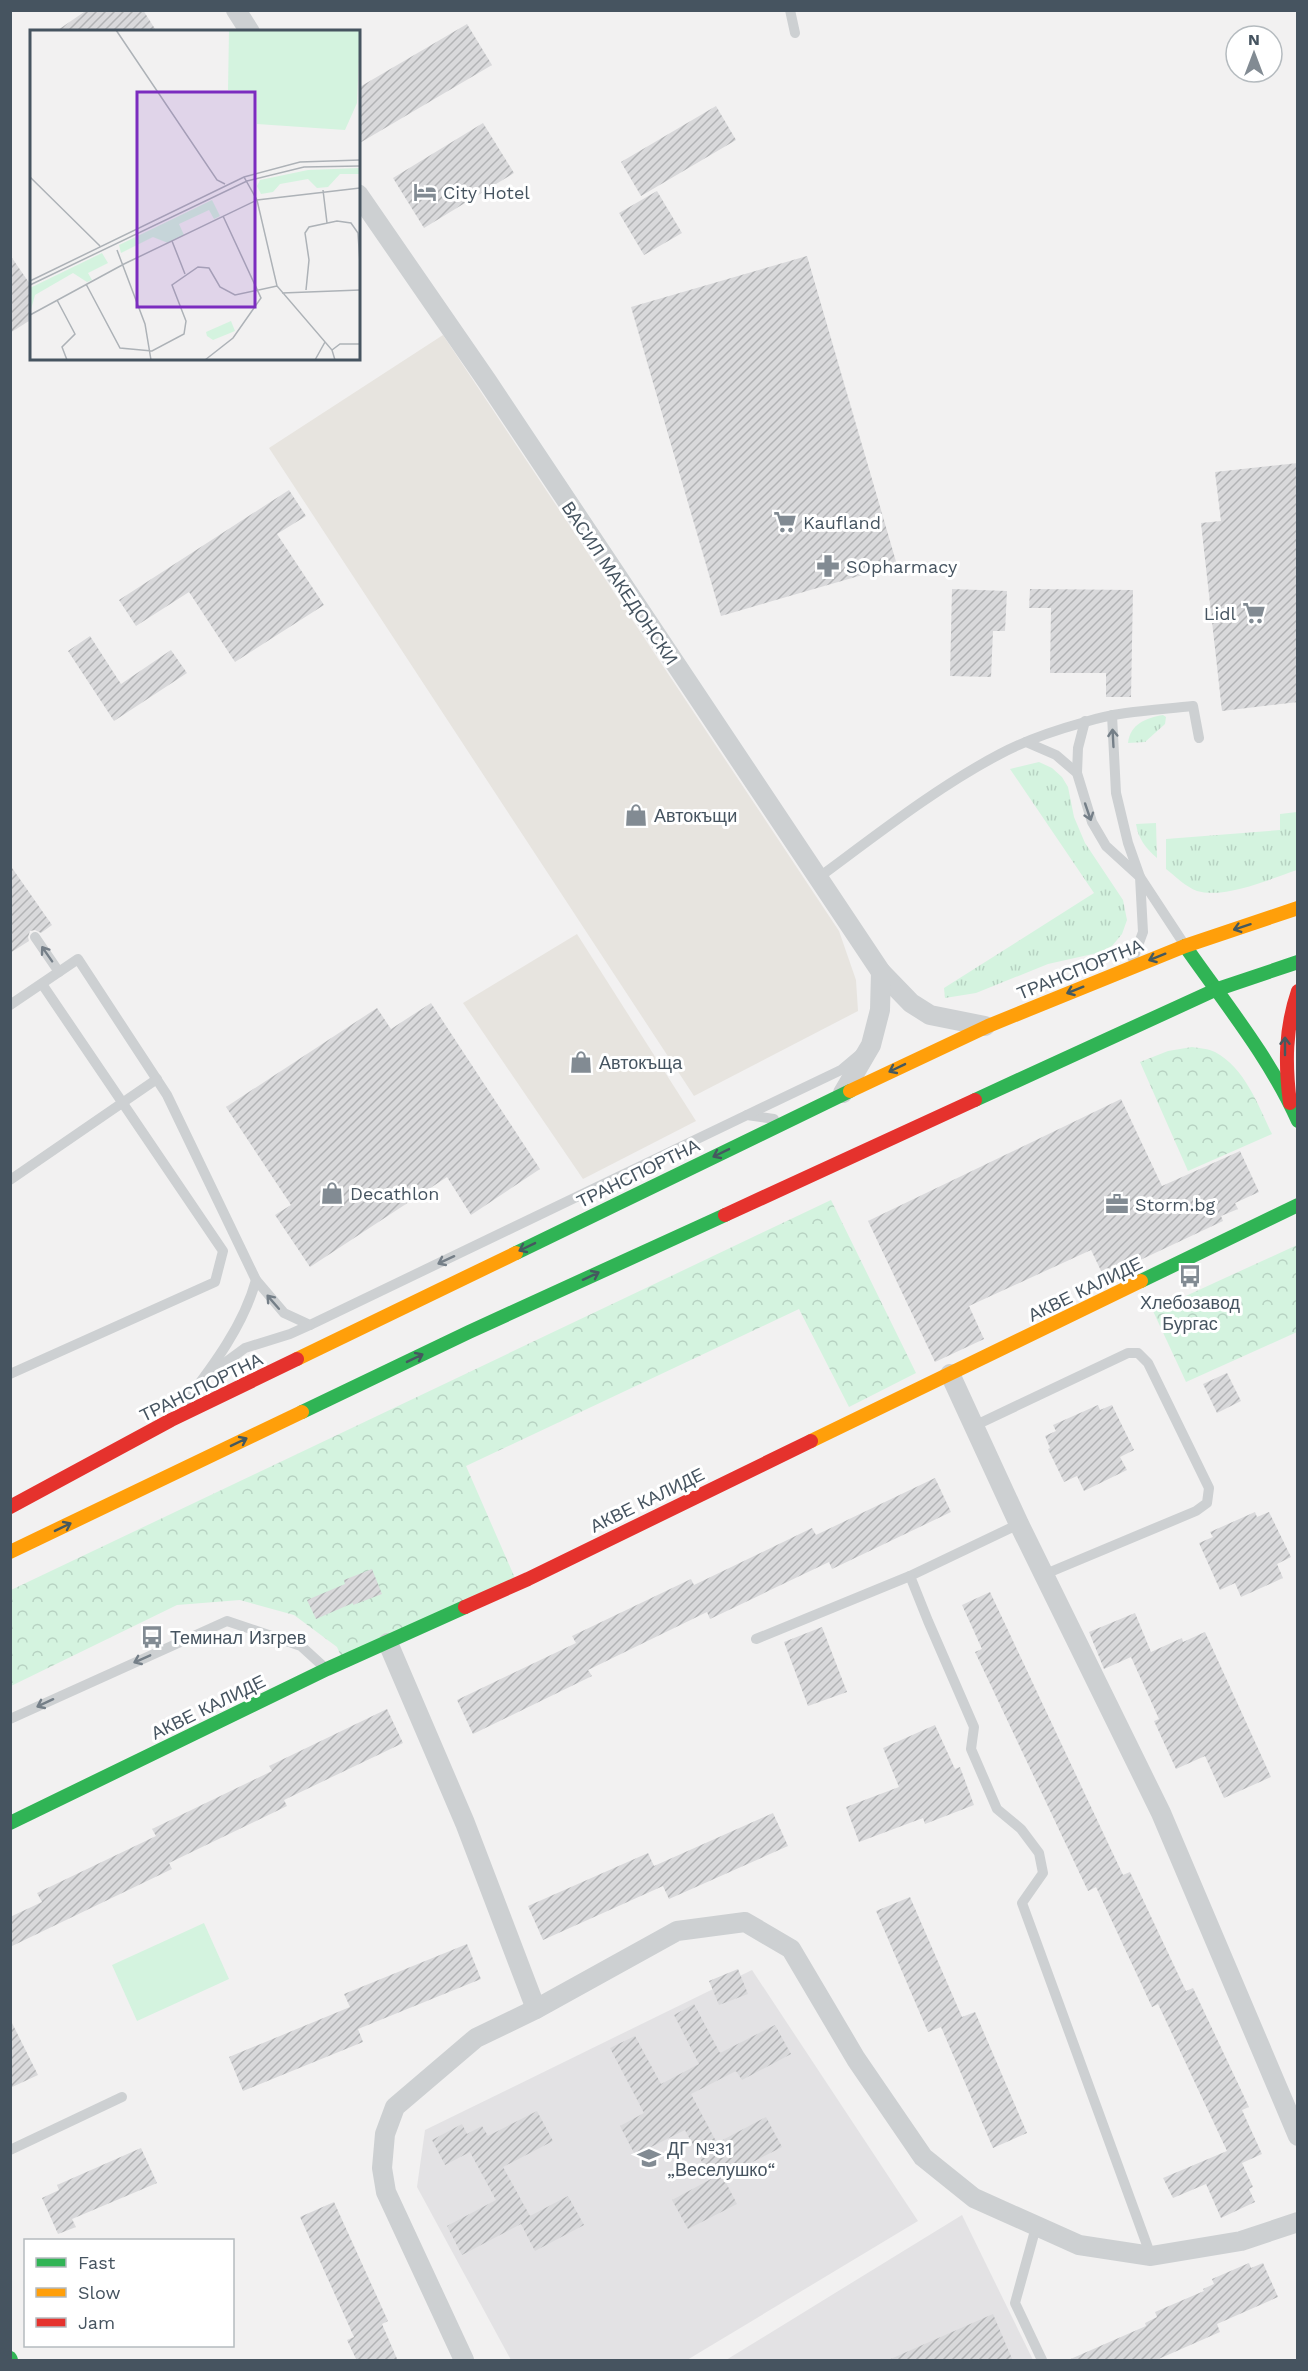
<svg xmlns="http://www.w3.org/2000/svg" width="1308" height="2371" viewBox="0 0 1308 2371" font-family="'Work Sans',sans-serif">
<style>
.commercial{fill:#e7e4df}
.education{fill:#e3e2e4}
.grass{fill:url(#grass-tufts)}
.forest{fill:url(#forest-crowns)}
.pitch{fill:#d4f3df}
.building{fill:url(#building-hatch)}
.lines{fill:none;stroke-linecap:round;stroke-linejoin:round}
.lane{stroke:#cdd0d2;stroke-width:10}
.street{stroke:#cdd0d2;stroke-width:20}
.fast{stroke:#30b455;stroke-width:14}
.slow{stroke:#ff9f0a;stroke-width:14}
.jam{stroke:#e5322d;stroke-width:14}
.oneway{stroke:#757f88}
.oneway2{stroke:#45595f}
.labels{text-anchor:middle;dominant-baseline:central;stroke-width:6;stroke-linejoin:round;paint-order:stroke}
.poi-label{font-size:18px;fill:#465460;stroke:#fff;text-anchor:start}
.street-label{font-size:18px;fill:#465460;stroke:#fff}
.inset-road{fill:none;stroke:#adb2b7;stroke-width:1.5}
.view{fill:#7b2cbf;fill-opacity:0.15;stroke:#7b2cbf;stroke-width:3}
.inset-edge{fill:none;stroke:#465460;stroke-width:3}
</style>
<defs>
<pattern id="grass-tufts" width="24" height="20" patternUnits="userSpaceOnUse" patternTransform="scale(1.5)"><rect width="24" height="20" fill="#d4f3df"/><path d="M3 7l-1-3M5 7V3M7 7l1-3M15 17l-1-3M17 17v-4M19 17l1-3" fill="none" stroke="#b7d2c2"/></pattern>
<pattern id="forest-crowns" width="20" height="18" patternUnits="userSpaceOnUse" patternTransform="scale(1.5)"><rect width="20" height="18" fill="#d4f3df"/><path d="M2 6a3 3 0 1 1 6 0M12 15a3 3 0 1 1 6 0" fill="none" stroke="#b7d2c2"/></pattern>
<pattern id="building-hatch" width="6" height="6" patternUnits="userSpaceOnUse" patternTransform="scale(1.5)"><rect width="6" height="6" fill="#d9d9db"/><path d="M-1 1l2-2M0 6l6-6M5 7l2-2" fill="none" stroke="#b2b3b5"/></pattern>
</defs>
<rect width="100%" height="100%" fill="#f2f1f1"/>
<!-- commercial -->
<g class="commercial">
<polygon points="443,335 839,931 856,980 858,1011 694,1096 269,448"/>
<polygon points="577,934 696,1121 583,1179 463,1003"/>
</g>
<!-- education -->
<g class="education">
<polygon points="752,1970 918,2221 687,2360 511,2360 417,2187 425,2130"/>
<polygon points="962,2215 1033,2360 726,2360"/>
</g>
<!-- grass -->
<g class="grass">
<path d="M1163,715L1166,717L1165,724L1145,742L1128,743C1130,724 1146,718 1163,715Z"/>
<polygon points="1039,762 1052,768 1062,777 1068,787 1074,817 1085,843 1123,900 1127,920 1122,934 1112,946 1097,953 1048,964 976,993 945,998 944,988 1094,893 1010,769"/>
<path d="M1297,812V870C1270,879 1225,899 1197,891C1186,887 1175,876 1166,869V839L1280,830V814Z"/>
<path d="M1156,823L1157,858C1146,849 1138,838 1136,824Z"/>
</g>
<!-- forest -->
<g class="forest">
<path d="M1192,1047C1199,1048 1209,1049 1215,1052C1245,1068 1258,1105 1272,1134L1188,1171L1140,1062L1168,1051Z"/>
<polygon points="831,1200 916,1373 849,1407 799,1309 466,1466 518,1585 346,1668 337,1647 294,1615 240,1600 177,1605 11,1686 11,1590"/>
<polygon points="1297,1245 1297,1332 1186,1382 1153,1311"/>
</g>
<!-- pitch -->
<polygon class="pitch" points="204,1923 229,1979 137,2021 112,1965"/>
<!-- building -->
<g class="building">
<polygon points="87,10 143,10 157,32 55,32"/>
<polygon points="467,24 492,65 358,144 358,88"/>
<polygon points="716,106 736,140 641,196 621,162"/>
<polygon points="483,123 514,173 424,228 393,178"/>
<polygon points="657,191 682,233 644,255 619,213"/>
<polygon points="10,255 32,287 32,319 10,333"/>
<polygon points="807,256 897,565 721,616 631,307"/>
<polygon points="1298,463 1298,702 1222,711 1201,523 1221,521 1215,472"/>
<polygon points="289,490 306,516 277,534 324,605 235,662 189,592 136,626 119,600"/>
<polygon points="952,589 1007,591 1005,631 993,631 991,677 950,676"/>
<polygon points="1030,589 1133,590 1131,697 1106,697 1106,673 1050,673 1051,608 1029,608"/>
<polygon points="90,636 121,684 171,650 187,673 114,721 68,651"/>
<polygon points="10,865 52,925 41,933 35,930 30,931 28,937 29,941 10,953"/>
<polygon points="431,1003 540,1169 471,1215 447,1177 310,1267 275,1215 291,1205 226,1107 377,1008 391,1029"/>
<polygon points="1121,1099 1162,1186 1240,1151 1259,1192 1235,1203 1238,1209 1221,1216 1223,1221 1104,1277 1091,1250 969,1306 984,1339 935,1362 868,1221"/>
<polygon points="1227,1373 1241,1401 1217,1413 1203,1384"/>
<polygon points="1098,1405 1100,1410 1112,1405 1134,1450 1120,1457 1127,1470 1084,1491 1077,1476 1064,1482 1048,1449 1050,1448 1045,1436 1056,1431 1053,1425"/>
<polygon points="935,1478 951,1512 832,1569 829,1562 710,1619 707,1612 588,1670 592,1676 473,1734 457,1700 576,1643 572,1636 691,1579 694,1585 812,1528 816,1535"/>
<polygon points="1255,1512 1257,1517 1269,1512 1291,1557 1277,1564 1283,1578 1241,1597 1235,1583 1220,1590 1199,1543 1213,1537 1210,1532"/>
<polygon points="372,1569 382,1594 353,1605 353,1603 316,1619 307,1600 345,1584 344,1580"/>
<polygon points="990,1592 1123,1875 1130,1872 1186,1991 1193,1988 1249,2107 1242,2110 1262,2154 1242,2163 1253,2187 1249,2189 1255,2202 1221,2218 1206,2184 1173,2198 1163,2178 1227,2151 1158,2004 1152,2007 1096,1887 1088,1891 975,1652 982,1649 962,1605"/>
<polygon points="1135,1613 1151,1652 1182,1638 1183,1642 1205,1632 1271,1777 1224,1798 1205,1756 1176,1769 1154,1721 1159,1719 1131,1657 1104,1669 1089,1632"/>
<polygon points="822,1627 847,1692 808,1706 784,1642"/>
<polygon points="387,1709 403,1743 284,1800 287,1806 169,1863 172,1869 10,1947 10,1917 42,1902 37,1893 156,1836 152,1829 272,1771 269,1766"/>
<polygon points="935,1725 955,1769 960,1767 974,1805 925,1824 923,1818 859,1842 846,1807 899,1787 883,1748"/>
<polygon points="773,1813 788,1846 669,1899 663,1886 543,1940 528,1906 648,1853 654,1866"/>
<polygon points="910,1897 962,2017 975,2012 1027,2133 993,2148 941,2027 928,2032 876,1911"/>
<polygon points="467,1944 481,1979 358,2029 363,2042 243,2091 229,2057 350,2007 344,1994"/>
<polygon points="738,1969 748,1994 719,2005 709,1981"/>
<polygon points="694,2004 720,2053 775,2025 791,2054 742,2080 736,2071 691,2094 717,2143 766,2117 782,2147 723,2177 737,2204 688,2229 672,2200 711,2179 685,2130 635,2155 620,2126 644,2113 610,2048 635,2036 661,2084 699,2064 674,2015"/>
<polygon points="10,2019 38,2075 10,2088"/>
<polygon points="537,2111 553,2141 503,2167 530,2216 568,2196 584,2225 535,2251 521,2224 462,2255 447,2226 496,2200 470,2152 445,2165 432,2140 462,2124 467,2134 482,2126 488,2136"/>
<polygon points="141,2148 157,2183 72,2219 76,2227 58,2234 42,2198 59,2190 57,2185"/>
<polygon points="334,2202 388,2321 382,2324 398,2361 357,2361 347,2340 354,2337 300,2217"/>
<polygon points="1249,2263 1251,2268 1263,2263 1278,2297 1217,2324 1220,2332 1154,2361 1066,2361 1146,2326 1145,2323 1157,2317 1155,2312 1204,2291 1203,2289 1214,2284 1212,2279"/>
<polygon points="993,2314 1013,2361 886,2361"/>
</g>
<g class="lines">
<!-- lane -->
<g class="lane">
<polyline points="790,10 795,33"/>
<polyline points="1112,715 1116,793 1128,843 1140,877 1184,944"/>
<polyline points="1026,742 1056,755 1077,773 1092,822 1106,846 1140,877 1143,932 1133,959"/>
<polyline points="1077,773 1078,748 1085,721"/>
<path d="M818,878C875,836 937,787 1000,754C1026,740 1056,730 1085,722C1120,711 1157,710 1193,706L1199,738"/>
<polyline points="35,937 59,972"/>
<polyline points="10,1005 78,959 167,1095 256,1280 284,1313 310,1325 747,1115 774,1119"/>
<polyline points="747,1115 841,1070 860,1054"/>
<polyline points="10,1180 157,1079"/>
<polyline points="211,1373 245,1348 290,1334 310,1325"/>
<polyline points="10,1374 215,1282 223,1251 42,984"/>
<path d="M186,1401C214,1365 244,1324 256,1280"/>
<polyline points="974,1426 1128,1353 1138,1353 1148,1363 1209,1488 1207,1503 1196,1511 1043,1575"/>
<polyline points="1019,1524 910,1576 928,1621 974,1727 971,1749 997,1809 1021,1829 1039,1853 1043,1873 1022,1903 1151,2256"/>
<polyline points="756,1639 910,1576"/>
<polyline points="10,1719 227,1621 301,1646 324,1667"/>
<polyline points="10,2150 122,2097"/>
<polyline points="1036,2227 1015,2303 1042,2360"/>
</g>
<!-- street -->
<g class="street">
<polyline points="236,10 250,32"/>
<polyline points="358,194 487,381 881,972 911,1003 930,1015 985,1026"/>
<polyline points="843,1093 871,1045 880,1010 881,972"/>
<polyline points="950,1374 1019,1524 1161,1813 1298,2136"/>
<polyline points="388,1643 465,1823 536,2009"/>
<polyline points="464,2360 386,2192 382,2168 385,2134 395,2107 476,2038 536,2009 677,1931 745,1922 791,1949 856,2059 923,2157 974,2198 1079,2245 1151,2256 1241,2241 1298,2222"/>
</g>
<!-- fast -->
<g class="fast">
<path d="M1185,946C1224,1002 1270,1058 1298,1121"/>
<polyline points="975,1100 1215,990 1298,962"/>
<polyline points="516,1253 850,1091"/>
<polyline points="1141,1281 1298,1205"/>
<polyline points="302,1412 469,1332 725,1215"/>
<polyline points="10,1823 327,1669 465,1607"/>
<polyline points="10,2358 11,2360"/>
</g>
<!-- slow -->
<g class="slow">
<polyline points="850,1091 988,1026 1185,946 1298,908"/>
<polyline points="297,1359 516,1253"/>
<polyline points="811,1441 1141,1281"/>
<polyline points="10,1552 302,1412"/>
</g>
<!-- jam -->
<g class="jam">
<path d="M1290,1103C1285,1064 1285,1029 1298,991"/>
<polyline points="725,1215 975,1100"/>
<polyline points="10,1507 171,1420 297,1359"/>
<polyline points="465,1607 528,1579 811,1441"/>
</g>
</g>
<!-- one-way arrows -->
<defs><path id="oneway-shaft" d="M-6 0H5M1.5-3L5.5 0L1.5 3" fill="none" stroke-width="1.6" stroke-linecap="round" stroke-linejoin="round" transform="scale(1.5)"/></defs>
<g class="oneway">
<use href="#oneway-shaft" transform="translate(1113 738) rotate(-93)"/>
<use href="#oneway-shaft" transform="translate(1088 812) rotate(71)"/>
<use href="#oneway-shaft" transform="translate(47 954) rotate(-125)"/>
<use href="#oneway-shaft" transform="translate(446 1260) rotate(155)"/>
<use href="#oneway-shaft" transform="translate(273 1302) rotate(-131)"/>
<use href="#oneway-shaft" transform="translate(142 1659) rotate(156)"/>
<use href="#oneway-shaft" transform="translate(45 1703) rotate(155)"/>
</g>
<g class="oneway2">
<use href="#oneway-shaft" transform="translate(1242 927) rotate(162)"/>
<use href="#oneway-shaft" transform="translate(1157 957) rotate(158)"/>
<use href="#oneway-shaft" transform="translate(1075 990) rotate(158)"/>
<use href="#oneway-shaft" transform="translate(1285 1046) rotate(-90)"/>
<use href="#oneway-shaft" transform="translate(897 1068) rotate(154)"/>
<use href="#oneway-shaft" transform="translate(721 1153) rotate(154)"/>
<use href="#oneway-shaft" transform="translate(527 1247) rotate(154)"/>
<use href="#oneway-shaft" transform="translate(591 1276) rotate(-25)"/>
<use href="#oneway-shaft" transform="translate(415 1358) rotate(-26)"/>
<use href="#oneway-shaft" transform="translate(239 1442) rotate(-26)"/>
<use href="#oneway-shaft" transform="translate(63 1527) rotate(-26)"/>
</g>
<!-- icons -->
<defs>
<g id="hotel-bare" transform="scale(1.8)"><path d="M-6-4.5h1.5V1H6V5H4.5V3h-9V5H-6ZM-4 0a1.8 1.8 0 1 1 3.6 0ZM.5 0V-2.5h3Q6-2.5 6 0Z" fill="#828b93" stroke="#fff" stroke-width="2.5" paint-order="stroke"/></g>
<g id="supermarket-bare" transform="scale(1.8)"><path d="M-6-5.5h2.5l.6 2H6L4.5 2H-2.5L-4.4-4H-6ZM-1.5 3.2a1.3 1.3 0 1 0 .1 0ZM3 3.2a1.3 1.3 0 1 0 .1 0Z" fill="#828b93" stroke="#fff" stroke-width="2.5" paint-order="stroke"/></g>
<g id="pharmacy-bare" transform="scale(1.8)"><path d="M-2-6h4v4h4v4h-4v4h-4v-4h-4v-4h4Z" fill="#828b93" stroke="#fff" stroke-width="2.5" paint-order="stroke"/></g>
<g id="shop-bare" transform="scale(1.8)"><path d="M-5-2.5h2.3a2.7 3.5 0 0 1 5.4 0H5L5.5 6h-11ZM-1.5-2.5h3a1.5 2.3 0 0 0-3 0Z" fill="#828b93" stroke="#fff" stroke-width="2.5" paint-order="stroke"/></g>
<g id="office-bare" transform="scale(1.8)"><path d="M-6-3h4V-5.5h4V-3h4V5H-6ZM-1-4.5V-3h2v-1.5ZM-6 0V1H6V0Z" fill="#828b93" stroke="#fff" stroke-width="2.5" paint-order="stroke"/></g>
<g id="bus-bare" transform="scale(1.8)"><path d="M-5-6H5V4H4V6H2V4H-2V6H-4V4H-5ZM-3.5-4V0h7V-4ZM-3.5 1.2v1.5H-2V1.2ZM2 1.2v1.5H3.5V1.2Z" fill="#828b93" stroke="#fff" stroke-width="2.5" paint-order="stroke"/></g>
<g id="school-bare" transform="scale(1.8)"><path d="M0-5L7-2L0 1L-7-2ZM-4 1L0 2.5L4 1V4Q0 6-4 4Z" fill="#828b93" stroke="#fff" stroke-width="2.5" paint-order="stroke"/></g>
</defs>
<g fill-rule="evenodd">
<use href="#hotel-bare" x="425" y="192"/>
<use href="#supermarket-bare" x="785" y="522"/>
<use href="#pharmacy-bare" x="828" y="566"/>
<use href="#supermarket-bare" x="1254" y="613"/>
<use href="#shop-bare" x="636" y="815"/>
<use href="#shop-bare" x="581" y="1062"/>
<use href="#shop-bare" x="332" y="1193"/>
<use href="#office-bare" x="1117" y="1204"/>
<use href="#bus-bare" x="1190" y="1276"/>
<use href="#bus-bare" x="152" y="1637"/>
<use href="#school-bare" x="649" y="2158"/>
</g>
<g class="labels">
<!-- poi labels -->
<g class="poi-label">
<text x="443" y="192">City Hotel</text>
<text x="803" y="522">Kaufland</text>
<text x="846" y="566">SOpharmacy</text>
<text x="1236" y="613" text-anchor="end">Lidl</text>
<text x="654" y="815">Автокъщи</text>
<text x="599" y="1062">Автокъща</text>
<text x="350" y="1193">Decathlon</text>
<text x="1135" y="1204">Storm.bg</text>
<text x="1190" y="1302" text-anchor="middle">Хлебозавод<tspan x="1190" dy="21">Бургас</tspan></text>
<text x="170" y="1637">Теминал Изгрев</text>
<text x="667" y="2148">ДГ №31<tspan x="667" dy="21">„Веселушко“</tspan></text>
</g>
<!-- street labels -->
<g class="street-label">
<text transform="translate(620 583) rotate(56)">ВАСИЛ МАКЕДОНСКИ</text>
<text transform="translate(1080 969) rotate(-22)">ТРАНСПОРТНА</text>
<text transform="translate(638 1173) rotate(-26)">ТРАНСПОРТНА</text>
<text transform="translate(1085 1289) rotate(-26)">АКВЕ КАЛИДЕ</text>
<text transform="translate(201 1387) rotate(-26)">ТРАНСПОРТНА</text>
<text transform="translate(647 1500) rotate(-26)">АКВЕ КАЛИДЕ</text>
<text transform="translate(208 1707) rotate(-26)">АКВЕ КАЛИДЕ</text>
</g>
</g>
<!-- overview -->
<g transform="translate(30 30)">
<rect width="330" height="330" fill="#f2f1f1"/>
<path d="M330,138V144H310L298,157L287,158L278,149L250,154L243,162L231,164L227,156L230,150L278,140ZM182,170L190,186L184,189L179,180L149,194L154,205L138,213L123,207L91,223L89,215ZM72,223L78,233L58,243L62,250L57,252L43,243L5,265L0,283V258Z" fill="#d4f3df"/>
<path d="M199,0H330L327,73L315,100L227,94V61L198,60Z" fill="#d4f3df"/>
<path d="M201,291L205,301L183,310L177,306L176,302Z" fill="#d4f3df"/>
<path class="inset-road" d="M86,0L187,150L195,154M0,147L70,216M214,147L227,170L247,256L302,320L305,330M293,160L297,193M142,211L155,244M87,220L115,294L121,330M0,251L214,147L270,132L330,130M56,254L90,318L122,321L154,304L156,291L142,255L168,237L179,238L190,257L205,265L247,256M0,255L217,151L274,137L330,136M276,260L279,230L275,203L279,197L307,191L321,193L328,203L330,233M252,263L330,260M27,270L45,304L32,317L37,330M0,285L94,234L227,170L330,158M302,320L310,314H330M175,330L203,308L231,268L193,186M285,330L295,312"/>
<path class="view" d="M107,62H225V277H107Z"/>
<rect width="330" height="330" class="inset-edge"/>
</g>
<!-- border -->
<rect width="1308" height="2371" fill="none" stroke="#465460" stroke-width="24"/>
<!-- legend -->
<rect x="24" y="2239" width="210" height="108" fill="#ffffff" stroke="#b5bbbf" stroke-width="1.5"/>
<rect x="36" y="2258" width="30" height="9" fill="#30b455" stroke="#b5bbbf" stroke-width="1.5"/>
<text x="78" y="2269" font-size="18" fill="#465460">Fast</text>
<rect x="36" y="2288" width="30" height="9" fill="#ff9f0a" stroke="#b5bbbf" stroke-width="1.5"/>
<text x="78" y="2299" font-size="18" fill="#465460">Slow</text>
<rect x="36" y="2318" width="30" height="9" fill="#e5322d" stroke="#b5bbbf" stroke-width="1.5"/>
<text x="78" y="2329" font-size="18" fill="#465460">Jam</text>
<!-- north arrow -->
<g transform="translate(1254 54)"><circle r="28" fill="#ffffff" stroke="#b5bbbf" stroke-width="1.5"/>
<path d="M0-4.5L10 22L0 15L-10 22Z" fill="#828b93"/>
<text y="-9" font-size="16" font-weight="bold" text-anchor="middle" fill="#465460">N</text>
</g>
</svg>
